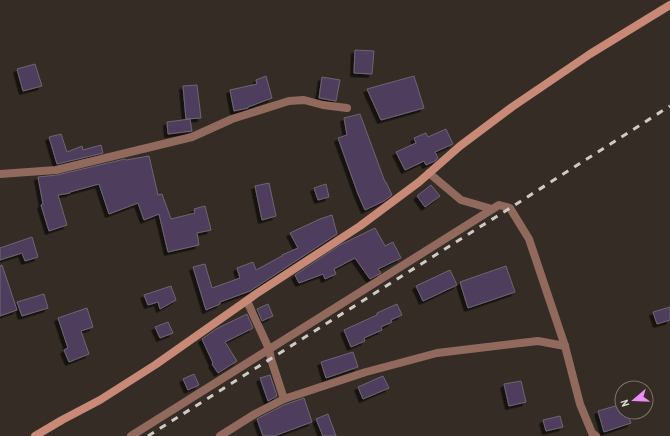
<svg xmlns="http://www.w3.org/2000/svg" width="670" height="436" viewBox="0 0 670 436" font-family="'Archivo Narrow',sans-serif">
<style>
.building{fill:#503c5d;stroke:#6c6670;filter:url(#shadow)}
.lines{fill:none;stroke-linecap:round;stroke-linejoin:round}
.street{stroke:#91695d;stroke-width:8}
.secondary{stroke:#c88a76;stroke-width:8}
.rail{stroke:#d0cac4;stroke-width:3;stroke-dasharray:7 7;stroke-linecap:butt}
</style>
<defs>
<filter id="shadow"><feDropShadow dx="-3.5" dy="3.5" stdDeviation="0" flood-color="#0009"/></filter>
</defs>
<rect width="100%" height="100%" fill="#352d25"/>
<!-- building -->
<g class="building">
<polygon points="355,50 374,51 372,74 354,73"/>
<polygon points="35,64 42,86 23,91 17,69"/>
<polygon points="266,76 272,98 248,107 248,108 234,111 230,90 257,84 256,80"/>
<polygon points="414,76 424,108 381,120 367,89"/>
<polygon points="322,77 340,80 336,101 319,98"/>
<polygon points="197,85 201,118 186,119 183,86"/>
<polygon points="360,114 385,182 386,182 392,195 384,201 365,210 358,194 338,138 347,135 344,118"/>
<polygon points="190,119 192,131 168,134 167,122"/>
<polygon points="446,129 453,144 435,152 438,158 435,161 426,165 424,161 405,170 396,152 416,143 414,138 426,133 428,137"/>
<polygon points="61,134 67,152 82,146 83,150 101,145 103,153 57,164 49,137"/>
<polygon points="149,156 158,195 162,194 171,219 195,213 194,209 205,206 211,230 197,233 199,245 168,252 159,214 144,220 138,203 109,214 99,184 70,192 70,193 58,195 67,225 49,231 41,205 43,204 38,177 57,175 125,159 126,160"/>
<polygon points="269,183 276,216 262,220 255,186"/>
<polygon points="326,184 329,197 318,200 314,188"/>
<polygon points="431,185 440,196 425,207 417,196"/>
<polygon points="332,215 337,234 250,291 220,302 220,304 206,310 193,267 205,264 212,288 240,278 237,268 253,262 256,270 282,256 282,255 298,248 290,233 320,219"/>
<polygon points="375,228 385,246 393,242 401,258 378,269 381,273 370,279 355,258 334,269 336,274 325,279 323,274 299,283 295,275 340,245"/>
<polygon points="32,237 38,257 25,261 22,253 0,260 0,248"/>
<polygon points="2,265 17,310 0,316 0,266"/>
<polygon points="506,266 515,292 468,308 460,282"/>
<polygon points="450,270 457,285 423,301 416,286"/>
<polygon points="171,286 176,300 160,309 158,302 148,305 144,295"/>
<polygon points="44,294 48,308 22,316 17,302"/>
<polygon points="268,304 273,316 262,321 257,309"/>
<polygon points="397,304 402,315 391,320 392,322 381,327 382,330 364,338 365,341 351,347 344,330 377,315 377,313"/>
<polygon points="670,307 670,320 657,324 653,312"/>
<polygon points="87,308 93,327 81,331 89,354 69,362 64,350 68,348 58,318"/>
<polygon points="247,314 253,328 225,342 237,361 218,373 212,364 213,363 202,339 216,329"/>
<polygon points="168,322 173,333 160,338 155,327"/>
<polygon points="353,352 358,367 326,378 321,362"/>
<polygon points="194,374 199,385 188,390 183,379"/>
<polygon points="270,375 277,396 268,401 260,378"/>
<polygon points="383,376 389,388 363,399 358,387"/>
<polygon points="521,381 526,402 509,406 504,384"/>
<polygon points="304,398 312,422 274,436 263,436 257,419 284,405"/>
<polygon points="622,404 622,412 627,412 631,423 604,432 598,411"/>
<polygon points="328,414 336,436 323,436 316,419"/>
<polygon points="560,416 563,427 546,431 543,420"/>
</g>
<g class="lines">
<!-- street -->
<g class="street">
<polyline points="429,173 461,200 492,209"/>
<polyline points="0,174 56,170 192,137 232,119 289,101 304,100 323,105 347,108"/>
<polyline points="247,301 269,349 271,359 284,399"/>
<polyline points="131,436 499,205 510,208 529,239 565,346 580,404 592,433 596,436"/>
<polyline points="220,436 255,414 284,399 366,372 437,353 538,341 565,346"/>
</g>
<!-- secondary -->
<polyline class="secondary" points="35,436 62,420 100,400 155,365 256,294 360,226 419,182 460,146 512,107 590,54 670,5"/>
<!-- rail -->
<polyline class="rail" points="148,436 510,208 670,106"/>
</g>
<!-- north arrow -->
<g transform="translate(634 400) rotate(251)"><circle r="19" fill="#352d25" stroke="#7b736d"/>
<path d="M0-3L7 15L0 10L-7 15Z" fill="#ed8cf9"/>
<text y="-6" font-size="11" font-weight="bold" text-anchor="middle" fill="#e3ddd8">N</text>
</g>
</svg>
